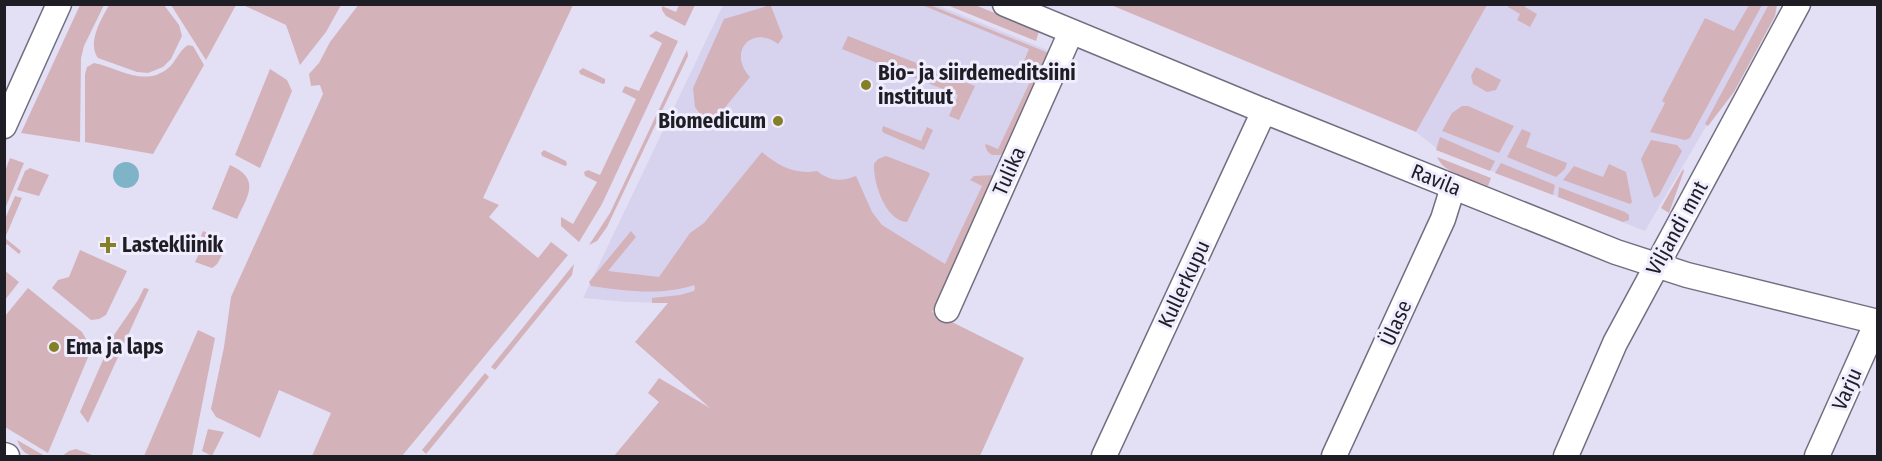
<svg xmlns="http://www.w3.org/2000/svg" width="1882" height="461" viewBox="0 0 1882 461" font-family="'Fira Sans Condensed',sans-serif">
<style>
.built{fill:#d7d3ee}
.green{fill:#d4b2ba}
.water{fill:#7fb4c8}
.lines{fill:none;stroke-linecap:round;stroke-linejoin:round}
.minor-casing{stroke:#716e80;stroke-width:27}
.minor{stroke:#fff;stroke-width:24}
.poi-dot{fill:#848028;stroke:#f0eefe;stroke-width:2}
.labels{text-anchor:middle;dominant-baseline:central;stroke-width:6;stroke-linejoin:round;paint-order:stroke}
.poi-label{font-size:21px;font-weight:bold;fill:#1f1e25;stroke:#f0eefe;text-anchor:start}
.street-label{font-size:21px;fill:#1f1e25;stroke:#f0eefe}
</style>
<rect width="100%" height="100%" fill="#e3e0f5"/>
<!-- built -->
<g class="built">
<polygon points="723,5 937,5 1052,52 949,274 669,303 628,302 583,298"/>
<polygon points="1487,5 1777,5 1645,231 1440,151 1416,132"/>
</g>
<!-- green -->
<g class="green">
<polygon points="359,4 573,5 483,198 499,205 489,217 538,258 551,242 568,255 402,456 312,456 331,413 279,390 260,438 216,417 211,409 224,347 231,297 323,94 320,85 311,86 309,74 319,63 330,42"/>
<polygon points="1769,4 1777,5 1775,16 1734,92 1708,126 1705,124"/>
<polygon points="80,5 104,5 84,46 81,58 80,142 21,133"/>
<path d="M109,5H164L179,25L182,36L171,59L163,67L148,73L137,72L98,58C87,42 101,20 109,5Z"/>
<polygon points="171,5 236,5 206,60"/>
<polygon points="243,5 341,5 326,32 300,65 286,25"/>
<polygon points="679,5 695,5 685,26 666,16 662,10 662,6 676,12"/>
<polygon points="922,5 930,5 1051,54 1006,150 1000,155 992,155 988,152 985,146 986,144 998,149 1037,67 1024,61 1029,49"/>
<polygon points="947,5 975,5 1039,31 1036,41"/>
<polygon points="1111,5 1487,4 1487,5 1416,132"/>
<polygon points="1509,5 1526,5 1525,7 1537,14 1530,27 1517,20 1520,14 1508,7"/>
<polygon points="1749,5 1762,5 1690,138 1685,140 1650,132 1665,103 1662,101 1705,18 1734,31"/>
<path d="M767,6H771L783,37L778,44C754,25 726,50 750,77L709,127L695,107L693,88L724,19Z"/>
<polygon points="656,31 678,41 602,204 579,242 561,226 561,217 573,224 597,182 585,176 584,172 588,170 600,175 636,99 622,92 625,86 639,91 662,43 649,36"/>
<polygon points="848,36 975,86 959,120 949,116 958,95 842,49"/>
<path d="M188,45L193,46L204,65L153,154L85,142V74L87,67L94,63C118,68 144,87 167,69C176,63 178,51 188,45Z"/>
<polygon points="687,50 688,56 607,227 597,241 589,245 610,213"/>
<polygon points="1476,67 1501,80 1496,90 1487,92 1473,84 1471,76"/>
<polygon points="583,68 605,79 605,83 603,84 580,74 579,71"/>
<polygon points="270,69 287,80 292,91 260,168 235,155"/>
<polygon points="1462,106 1468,106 1514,126 1499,153 1442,131 1452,113"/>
<polygon points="883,126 921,141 927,127 933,130 924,150 884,133 882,131"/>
<polygon points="1522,129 1531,133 1526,147 1567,163 1565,169 1556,177 1507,157"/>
<polygon points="1440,137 1495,161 1490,171 1436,150"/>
<polygon points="1651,140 1677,145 1682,151 1659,195 1654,198 1641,159"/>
<polygon points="544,150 566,161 567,165 565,166 542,156 541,153"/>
<path d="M762,152C778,166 796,175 817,171C829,181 841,182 856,176L872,212L882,225L945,264L982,186L970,180L974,176L994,175L932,312L1024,358L980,456H614L659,402L648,393L659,378L710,408L635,342L668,303H652V298L680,295L694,291L695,288L694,285C662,296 624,291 591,286L589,282L631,231L636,237L608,271L659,277L690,233L704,223Z"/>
<path d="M886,156L928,172L930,174L907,222C885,221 873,182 874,164L878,159Z"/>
<path d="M1437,157L1491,178L1488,186C1472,179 1444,174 1437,157Z"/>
<polygon points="10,158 24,163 5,209 5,171"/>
<polygon points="1501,163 1555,185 1553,195 1495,173"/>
<polygon points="1609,164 1626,172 1632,202 1630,204 1563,180 1574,166 1603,177"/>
<path d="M230,165C261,179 248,195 237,219L212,209Z"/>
<polygon points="30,168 49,175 39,196 17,190 25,171"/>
<polygon points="1683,169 1684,171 1669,213 1661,208"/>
<polygon points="1559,187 1625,212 1629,215 1629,220 1623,222 1558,197"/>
<polygon points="15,196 22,198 5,238 21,251 19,254 7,244 5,247 5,219"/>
<path d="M203,231C216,237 230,240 221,257C218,263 217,265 212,268L195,262L206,239L201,236Z"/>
<polygon points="80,250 127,271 106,315 99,319 91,320 52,288 58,280 69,277"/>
<polygon points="574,264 572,275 495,370 491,367"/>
<polygon points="4,270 19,282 5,300 4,300"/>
<polygon points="28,288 82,332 89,344 89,355 48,453 5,427 5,316"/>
<polygon points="144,288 149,289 88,423 80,412 114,335 138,300"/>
<polygon points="198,330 215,338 192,456 144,456"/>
<polygon points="485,373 489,377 426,454 422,450"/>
<polygon points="208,429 224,432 212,456 202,451"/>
<path d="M17,440L45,456C29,457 23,455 17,440Z"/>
<polygon points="76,449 95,456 62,456 69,451"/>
</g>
<!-- water -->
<circle class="water" cx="126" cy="175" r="13"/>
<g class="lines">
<!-- minor casing -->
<g class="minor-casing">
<g id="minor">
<polyline points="1005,4 1264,111 1616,252 1687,275 1878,322"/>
<polyline points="4,126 59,4"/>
<polyline points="947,310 1071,32"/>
<polyline points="4,455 7,456"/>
<polyline points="1104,456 1264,111"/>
<polyline points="1334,456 1443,219 1453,187"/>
<polyline points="1566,456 1615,343 1798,4"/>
<polyline points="1817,456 1877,322"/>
</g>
</g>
<!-- minor -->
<use href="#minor" class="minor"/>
</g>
<!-- markers -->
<g class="poi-dot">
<circle cx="866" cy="85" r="6"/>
<circle cx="778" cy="121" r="6"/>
<path d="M105 236h6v6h6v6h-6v6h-6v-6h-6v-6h6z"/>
<circle cx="54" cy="347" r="6"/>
</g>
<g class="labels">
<!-- poi labels -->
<g class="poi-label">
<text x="878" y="73">Bio- ja siirdemeditsiini<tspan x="878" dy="24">instituut</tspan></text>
<text x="766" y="121" text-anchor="end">Biomedicum</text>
<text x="122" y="245">Lastekliinik</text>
<text x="66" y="347">Ema ja laps</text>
</g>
<!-- street labels -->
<g class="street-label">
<text transform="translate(1009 171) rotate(-66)">Tulika</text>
<text transform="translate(1436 180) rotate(22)">Ravila</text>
<text transform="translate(1677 228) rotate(-61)">Viljandi mnt</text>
<text transform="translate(1184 284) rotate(-65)">Kullerkupu</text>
<text transform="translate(1396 323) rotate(-66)">Ülase</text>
<text transform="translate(1847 389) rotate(-66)">Varju</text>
</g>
</g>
<!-- border -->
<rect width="1882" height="461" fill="none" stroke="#1f1e25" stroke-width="12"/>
</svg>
